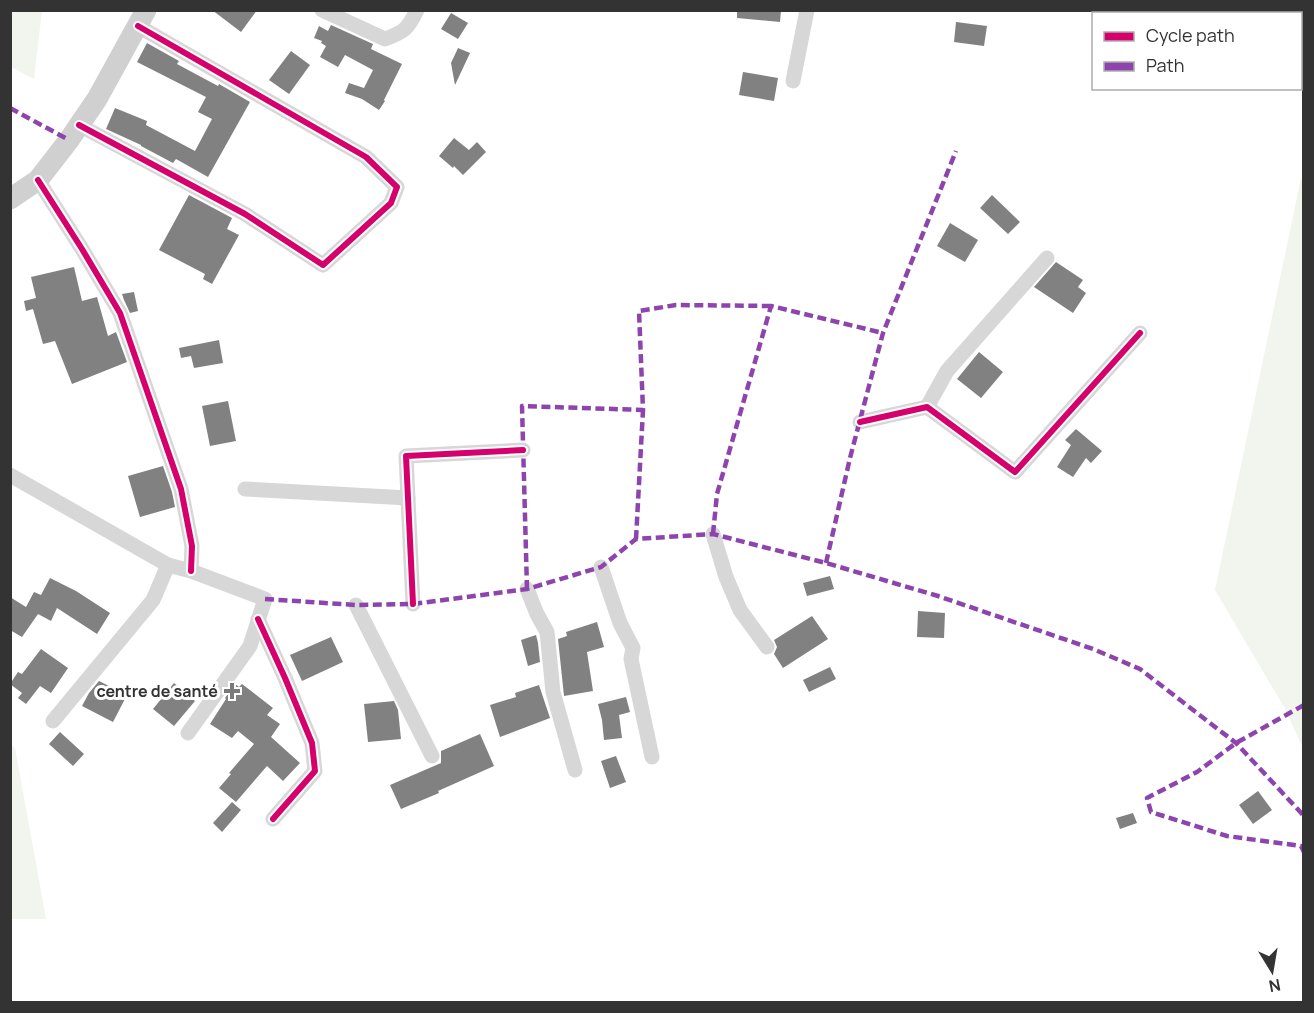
<svg xmlns="http://www.w3.org/2000/svg" width="1314" height="1013" viewBox="0 0 1314 1013" font-family="Manrope,sans-serif">
<style>
.green{fill:#f1f5ed}
.building{fill:#818181}
.lines{fill:none;stroke-linecap:round;stroke-linejoin:round}
.street{stroke:#d7d7d7;stroke-width:15}
.secondary{stroke:#d0d0d0;stroke-width:21}
.quiet{stroke:#8e44ad;stroke-width:4.5;stroke-dasharray:9 4.5;stroke-linecap:butt}
.cycleway-casing{stroke:#fff;stroke-width:10}
.cycleway{stroke:#d6006c;stroke-width:6}
.poi-dot{fill:#7a7a7a;stroke:#fff;stroke-width:2}
.labels{text-anchor:middle;dominant-baseline:central;stroke-width:6;stroke-linejoin:round;paint-order:stroke}
.poi-label{font-size:16px;font-weight:bold;fill:#333;stroke:#fff;text-anchor:end}
</style>
<rect width="100%" height="100%" fill="#fff"/>
<!-- green -->
<g class="green">
<polygon points="10,11 42,11 34,79 11,67"/>
<polygon points="1301,178 1304,182 1303,748 1284,707 1215,590"/>
<polygon points="11,745 15,748 46,919 11,919"/>
</g>
<!-- building -->
<g class="building">
<polygon points="212,10 257,10 241,32"/>
<polygon points="737,10 781,10 780,22 737,18"/>
<polygon points="451,13 468,23 458,39 441,29"/>
<polygon points="956,22 987,26 984,46 954,42"/>
<polygon points="331,25 373,44 371,49 402,64 384,100 385,101 379,110 362,99 345,93 349,83 364,88 373,70 345,55 338,67 320,57 326,46 321,43 322,41 314,38 319,26 328,31"/>
<polygon points="147,43 179,61 177,64 218,86 219,84 250,102 208,177 176,159 173,163 141,146 141,145 106,129 115,108 147,121 146,125 195,151 212,119 198,112 206,97 137,62"/>
<polygon points="458,48 470,53 455,85 451,63"/>
<polygon points="291,51 310,65 289,94 269,80"/>
<polygon points="743,72 778,78 774,101 739,95"/>
<polygon points="454,138 469,150 477,142 486,152 463,175 454,166 453,168 439,156"/>
<polygon points="189,195 232,218 227,229 239,235 212,284 203,279 205,274 159,250"/>
<polygon points="992,195 1020,222 1008,234 980,208"/>
<polygon points="950,223 978,240 965,262 937,246"/>
<polygon points="1056,262 1083,280 1078,287 1086,293 1073,313 1034,287"/>
<polygon points="74,267 82,301 97,297 108,336 116,332 127,362 72,384 55,341 43,344 33,309 26,311 24,301 36,298 31,277"/>
<polygon points="134,292 138,311 130,313 124,300 122,294"/>
<polygon points="219,340 223,363 194,368 191,356 181,358 179,348"/>
<polygon points="979,352 1003,372 981,398 957,379"/>
<polygon points="228,401 236,441 210,446 202,406"/>
<polygon points="1076,429 1102,451 1091,463 1086,458 1073,477 1057,467 1071,445 1065,440"/>
<polygon points="163,466 172,492 175,507 140,517 128,476"/>
<polygon points="830,576 834,589 807,596 803,583"/>
<polygon points="50,578 76,591 110,613 97,634 57,608 51,621 38,614 22,637 10,630 10,597 26,607 34,592 41,595"/>
<polygon points="918,611 945,613 944,638 917,637"/>
<polygon points="812,616 828,639 783,668 774,654 777,647 774,640"/>
<polygon points="597,622 604,647 587,652 593,691 564,696 558,639 567,636 566,632"/>
<polygon points="536,635 538,643 540,662 528,666 521,640"/>
<polygon points="331,637 343,662 302,681 290,655"/>
<polygon points="41,649 68,668 51,693 40,686 26,704 18,698 22,693 10,684 18,672 22,674"/>
<polygon points="830,667 836,679 809,692 803,680"/>
<polygon points="99,681 127,695 113,722 82,706 89,693"/>
<polygon points="174,683 195,701 174,726 153,709"/>
<polygon points="235,684 239,687 242,684 273,708 267,715 280,724 271,737 300,763 283,781 267,766 236,802 219,788 231,774 229,773 254,744 238,731 232,738 210,724 226,699 225,698"/>
<polygon points="539,685 550,718 500,737 490,705 516,697 515,693"/>
<polygon points="626,697 630,712 619,715 622,738 604,740 602,720 598,704"/>
<polygon points="394,701 398,710 401,739 368,742 364,704"/>
<polygon points="60,732 84,754 73,766 49,744"/>
<polygon points="480,734 494,766 438,791 439,793 401,809 390,785 441,763 441,751"/>
<polygon points="616,756 626,782 610,788 601,761"/>
<polygon points="1258,791 1272,810 1253,824 1239,805"/>
<polygon points="232,802 241,810 222,832 213,823"/>
<polygon points="1133,813 1137,823 1120,829 1116,818"/>
</g>
<g class="lines">
<!-- street -->
<g class="street">
<path d="M322,10L385,39C404,32 408,29 417,10"/>
<polyline points="793,81 807,10"/>
<polyline points="79,125 245,214 323,265 391,203 397,187 366,157 138,26"/>
<polyline points="38,180 82,249 120,313 181,489 192,546 191,571"/>
<polyline points="927,407 947,371 1047,258"/>
<polyline points="860,422 927,407 1015,472 1140,333"/>
<polyline points="10,475 168,565 153,600 53,721"/>
<polyline points="245,489 408,498"/>
<polyline points="713,534 726,577 740,610 767,647"/>
<polyline points="168,565 191,571 265,599 250,646 188,733"/>
<polyline points="601,567 620,623 633,648 631,659 652,757"/>
<polyline points="527,589 537,614 547,632 553,692 575,770"/>
<polyline points="413,604 406,456 523,450"/>
<polyline points="356,605 432,756"/>
<polyline points="258,619 285,678 312,743 315,771 273,819"/>
</g>
<!-- secondary -->
<polyline class="secondary" points="10,199 38,180 69,140 97,99 146,10"/>
<!-- quiet -->
<g class="quiet">
<polyline points="10,108 69,140"/>
<polyline points="713,534 717,494 771,306 883,333"/>
<polyline points="636,539 643,410"/>
<polyline points="826,563 850,458 883,333 956,151"/>
<polyline points="527,589 522,406 643,410 639,311 676,305 771,306"/>
<polyline points="265,599 356,605 413,604 527,589 601,567 636,539 713,534 826,563 938,596 1093,649 1140,669 1236,743 1304,816"/>
<polyline points="1304,705 1236,743 1197,772 1147,798 1151,812 1227,836 1301,846 1304,852"/>
</g>
<!-- cycleway casing -->
<g class="cycleway-casing">
<g id="cycleway">
<polyline points="79,125 245,214 323,265 391,203 397,187 366,157 138,26"/>
<polyline points="38,180 82,249 120,313 181,489 192,546 191,571"/>
<polyline points="860,422 927,407 1015,472 1140,333"/>
<polyline points="413,604 406,456 523,450"/>
<polyline points="258,619 285,678 312,743 315,771 273,819"/>
</g>
</g>
<!-- cycleway -->
<use href="#cycleway" class="cycleway"/>
</g>
<!-- markers -->
<path class="poi-dot" d="M229 682h6v6h6v6h-6v6h-6v-6h-6v-6h6z"/>
<g class="labels">
<!-- poi labels -->
<g class="poi-label">
<text x="218" y="691">centre de santé</text>
</g>
</g>
<!-- border -->
<rect width="1314" height="1013" fill="none" stroke="#333333" stroke-width="24"/>
<!-- legend -->
<rect x="1092" y="12" width="210" height="78" fill="#ffffff" stroke="#adadad" stroke-width="1.5"/>
<rect x="1104" y="32" width="30" height="9" fill="#d6006c" stroke="#adadad" stroke-width="1.5"/>
<text x="1146" y="42" font-size="18" fill="#333333">Cycle path</text>
<rect x="1104" y="62" width="30" height="9" fill="#8e44ad" stroke="#adadad" stroke-width="1.5"/>
<text x="1146" y="72" font-size="18" fill="#333333">Path</text>
<!-- north arrow -->
<g transform="translate(1272 971) rotate(169)" stroke="#ffffff" stroke-width="4.5" paint-order="stroke">
<path d="M0-4.5L10 22L0 15L-10 22Z" fill="#333333"/>
<text y="-9" font-size="16" font-weight="bold" text-anchor="middle" fill="#333333">N</text>
</g>
</svg>
